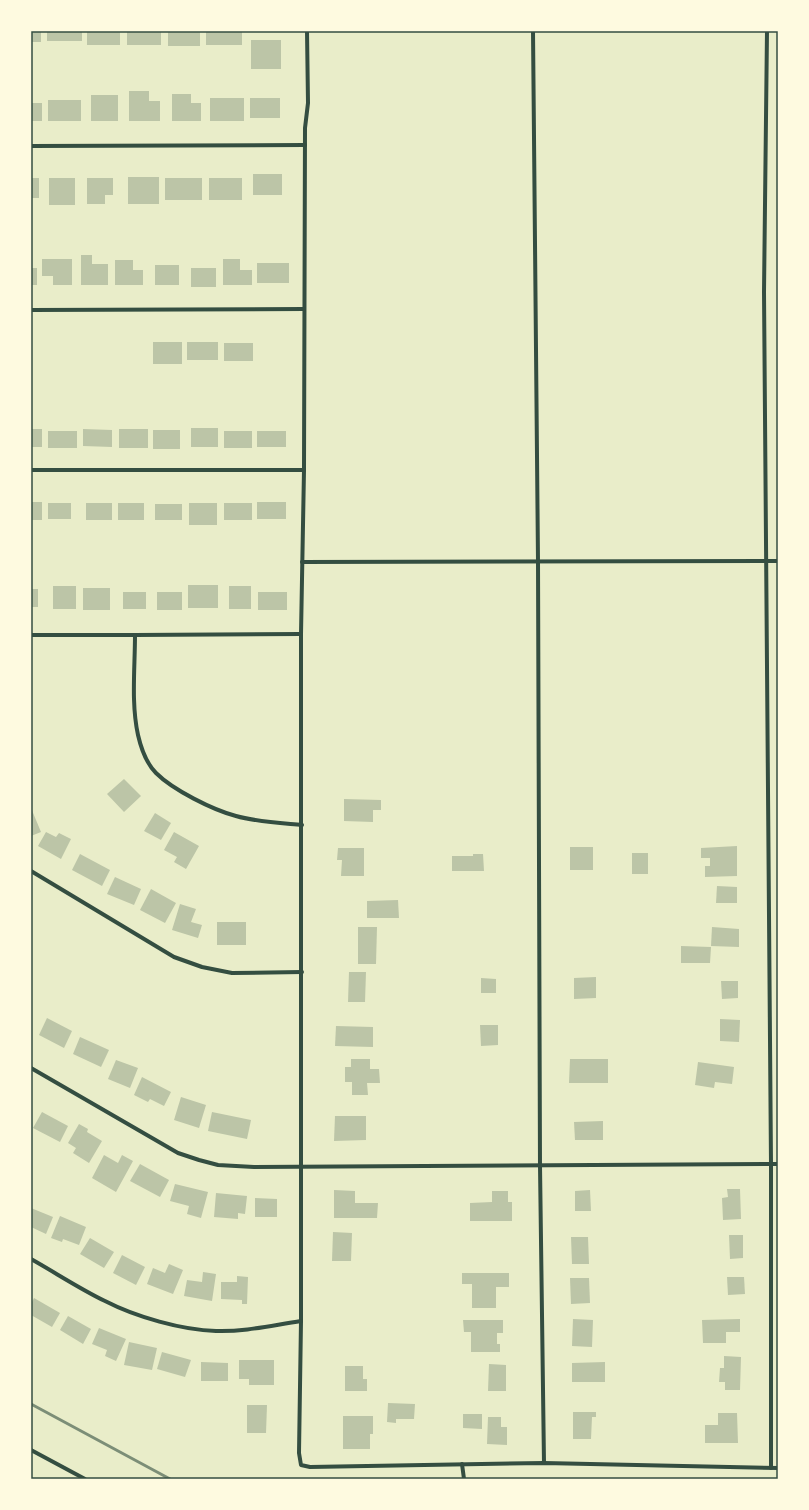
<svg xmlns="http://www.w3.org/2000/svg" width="809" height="1510" viewBox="0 0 809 1510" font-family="Literata,serif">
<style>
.building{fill:#bcc5a7}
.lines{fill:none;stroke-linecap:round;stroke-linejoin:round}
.minor{stroke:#344e41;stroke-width:4}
.rail{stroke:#7c8e77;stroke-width:3}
.neatline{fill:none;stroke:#344e41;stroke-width:1.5}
</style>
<rect width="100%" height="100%" fill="#e9edc9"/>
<!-- building -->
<g class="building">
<rect x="31" y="31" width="10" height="11"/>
<rect x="47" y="31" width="35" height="10"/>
<rect x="87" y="31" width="33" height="14"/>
<rect x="127" y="31" width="34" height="14"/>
<rect x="168" y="31" width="32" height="15"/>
<rect x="206" y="31" width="36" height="14"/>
<rect x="251" y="40" width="30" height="29"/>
<polygon points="129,91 149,91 149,101 160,101 160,121 129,121"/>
<polygon points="172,94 191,94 191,103 201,103 201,121 172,121"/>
<rect x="91" y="95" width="27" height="26"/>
<rect x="210" y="98" width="34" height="23"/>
<rect x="250" y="98" width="30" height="20"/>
<rect x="48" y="100" width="33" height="21"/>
<rect x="31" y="103" width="11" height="18"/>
<rect x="253" y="174" width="29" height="21"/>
<rect x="128" y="177" width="31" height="27"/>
<rect x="31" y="178" width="8" height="20"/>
<rect x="49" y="178" width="26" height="27"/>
<polygon points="87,178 113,178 113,195 105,195 105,204 87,204"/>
<rect x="165" y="178" width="37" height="22"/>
<rect x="209" y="178" width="33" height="22"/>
<polygon points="81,255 92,255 92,264 108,264 108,285 81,285"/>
<polygon points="42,259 72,259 72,285 53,285 53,276 42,276"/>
<polygon points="223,259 240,259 240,270 252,270 252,285 223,285"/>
<polygon points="115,260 133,260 133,270 143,270 143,285 115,285"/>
<rect x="257" y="263" width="32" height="20"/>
<rect x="155" y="265" width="24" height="20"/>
<rect x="31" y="268" width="6" height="17"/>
<rect x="191" y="268" width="25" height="19"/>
<rect x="153" y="342" width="29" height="22"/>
<rect x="187" y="342" width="31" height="18"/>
<rect x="224" y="343" width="29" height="18"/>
<rect x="191" y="428" width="27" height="19"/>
<rect x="31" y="429" width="11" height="18"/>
<polygon points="83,429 112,430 112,447 83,446"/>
<rect x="119" y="429" width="29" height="19"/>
<rect x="153" y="430" width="27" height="19"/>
<rect x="48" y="431" width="29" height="17"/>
<rect x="224" y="431" width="28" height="17"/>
<rect x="257" y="431" width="29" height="16"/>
<rect x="31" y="502" width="11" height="18"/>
<rect x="257" y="502" width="29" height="17"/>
<rect x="48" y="503" width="23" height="16"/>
<rect x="86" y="503" width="26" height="17"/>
<rect x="118" y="503" width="26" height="17"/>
<rect x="189" y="503" width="28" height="22"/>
<rect x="224" y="503" width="28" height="17"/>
<rect x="155" y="504" width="27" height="16"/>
<rect x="188" y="585" width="30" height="23"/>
<rect x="53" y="586" width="23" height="23"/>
<rect x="229" y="586" width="22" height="23"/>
<rect x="83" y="588" width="27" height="22"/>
<rect x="31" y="589" width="7" height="18"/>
<rect x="123" y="592" width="23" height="17"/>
<rect x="157" y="592" width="25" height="18"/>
<rect x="258" y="592" width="29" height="18"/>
<polygon points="124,779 141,796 124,812 107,794"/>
<polygon points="344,799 381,800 381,810 373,810 373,822 344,821"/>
<polygon points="31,808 41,832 31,836"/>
<polygon points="155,813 171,823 161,840 144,831"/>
<polygon points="46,832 56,837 59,833 71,839 61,859 38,846"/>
<polygon points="174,832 199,846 186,869 174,862 177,857 164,850"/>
<polygon points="737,846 737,876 705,877 705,866 710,866 710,858 701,858 701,848"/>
<rect x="570" y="847" width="23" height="23"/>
<polygon points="338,848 364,848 364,876 341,876 342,860 337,860"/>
<rect x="632" y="853" width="16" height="21"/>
<polygon points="80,854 110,870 102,886 72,870"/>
<polygon points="473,854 483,854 484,871 452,871 452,856 473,856"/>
<polygon points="115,877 141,889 134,905 107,894"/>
<polygon points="717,886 737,887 737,903 716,903"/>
<polygon points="151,889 176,903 165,923 140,910"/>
<polygon points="398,900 399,918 367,918 367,901"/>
<polygon points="180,904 196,909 191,922 202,925 198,938 172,930"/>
<rect x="217" y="922" width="29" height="23"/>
<polygon points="358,927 377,927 376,964 358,964"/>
<polygon points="712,927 739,929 739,947 711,946"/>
<polygon points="681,946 711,947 710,963 681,963"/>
<polygon points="349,972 366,972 365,1002 348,1002"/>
<polygon points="596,977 596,998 574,999 574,978"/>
<polygon points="481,978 496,979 496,993 481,993"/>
<polygon points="721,981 738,981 738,998 722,999"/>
<polygon points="47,1018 72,1031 64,1048 39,1035"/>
<polygon points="720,1019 740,1020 739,1042 720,1041"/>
<polygon points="480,1025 498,1025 498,1045 481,1046"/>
<polygon points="336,1026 373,1027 373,1047 335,1046"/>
<polygon points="80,1037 109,1050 101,1067 73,1054"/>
<polygon points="351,1059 370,1059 370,1069 379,1069 380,1083 367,1083 368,1095 352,1095 352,1082 345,1082 345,1067 351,1067"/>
<polygon points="570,1059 608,1059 608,1083 569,1083"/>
<polygon points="116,1060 138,1068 130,1088 108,1079"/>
<polygon points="698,1062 734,1067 732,1084 715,1082 714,1088 695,1085"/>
<polygon points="142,1077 171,1092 164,1106 150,1099 148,1102 134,1095"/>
<polygon points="181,1097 206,1105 199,1128 174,1120"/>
<polygon points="42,1112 68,1126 60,1142 33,1128"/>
<polygon points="212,1112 251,1120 247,1139 208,1131"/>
<polygon points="335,1116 366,1116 366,1140 334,1141"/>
<polygon points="603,1121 603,1140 575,1140 574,1122"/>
<polygon points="79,1124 88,1129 87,1132 102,1141 89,1163 73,1153 76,1148 68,1143"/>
<polygon points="104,1155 118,1163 122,1155 133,1161 116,1192 92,1178"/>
<polygon points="140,1164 169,1180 160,1197 130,1181"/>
<polygon points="175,1184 208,1192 201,1218 187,1214 189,1206 170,1201"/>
<polygon points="727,1189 740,1189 741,1219 723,1220 722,1198 728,1197"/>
<polygon points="334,1190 355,1191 355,1203 378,1203 377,1218 334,1218"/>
<polygon points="590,1190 591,1211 575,1211 575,1191"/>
<polygon points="492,1191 508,1191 508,1202 512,1202 512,1221 470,1221 470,1203 492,1202"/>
<polygon points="216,1193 247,1196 245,1214 238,1213 238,1219 214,1217"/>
<polygon points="255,1198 277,1199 277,1217 255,1217"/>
<polygon points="31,1208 53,1217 46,1234 31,1227"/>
<polygon points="60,1216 86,1227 79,1245 63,1239 62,1242 51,1238"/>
<polygon points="333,1232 352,1233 351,1261 332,1261"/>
<polygon points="729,1235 743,1235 743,1258 730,1259"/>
<polygon points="571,1237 588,1237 589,1264 572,1264"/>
<polygon points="90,1238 114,1252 104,1268 80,1254"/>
<polygon points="122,1255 145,1267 136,1285 113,1273"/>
<polygon points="169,1264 183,1270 173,1294 147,1284 153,1268 165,1273"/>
<polygon points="203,1272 216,1274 212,1301 184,1296 187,1280 202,1282"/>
<polygon points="462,1273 509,1273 509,1287 496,1287 496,1308 472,1308 472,1284 462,1284"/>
<polygon points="237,1276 248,1277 247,1304 242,1304 242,1300 221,1299 221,1282 237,1282"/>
<polygon points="727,1277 744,1277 745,1294 728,1295"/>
<polygon points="570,1278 589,1278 590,1303 571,1304"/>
<polygon points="34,1298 60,1313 52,1327 31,1315 31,1304"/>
<polygon points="68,1316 91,1329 83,1344 60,1330"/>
<polygon points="573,1319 593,1320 592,1347 572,1346"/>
<polygon points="740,1319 740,1332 726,1332 726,1343 703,1343 702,1320"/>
<polygon points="463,1320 503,1320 503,1333 497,1333 497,1344 500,1344 500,1352 471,1352 471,1332 464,1332"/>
<polygon points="99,1328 126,1339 116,1361 105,1356 107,1350 92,1344"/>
<polygon points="129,1342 157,1348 152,1370 124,1365"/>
<polygon points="162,1352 191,1360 185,1377 157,1369"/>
<polygon points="724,1356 741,1357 740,1390 725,1390 725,1382 719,1382 720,1368 724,1368"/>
<polygon points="239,1360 274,1360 274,1385 249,1385 249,1379 239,1379"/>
<polygon points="201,1362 228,1363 228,1381 201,1381"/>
<polygon points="605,1362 605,1382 572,1382 572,1363"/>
<polygon points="489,1364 506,1365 506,1391 488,1391"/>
<polygon points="345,1366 363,1366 363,1379 367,1379 367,1391 345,1391"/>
<polygon points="388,1403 415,1404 414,1419 396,1419 396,1423 387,1422"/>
<polygon points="247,1405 267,1405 266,1433 247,1433"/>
<polygon points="573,1412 596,1412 596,1417 592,1417 591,1439 573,1439"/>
<polygon points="718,1413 737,1413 738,1443 705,1443 705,1425 718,1425"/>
<polygon points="463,1414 482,1414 482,1429 463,1428"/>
<polygon points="343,1416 373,1416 373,1434 370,1434 370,1449 343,1449"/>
<polygon points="488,1417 501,1417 501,1427 507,1427 507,1445 487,1444"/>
</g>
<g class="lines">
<!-- minor -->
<g class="minor">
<polyline points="307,31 308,103 305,128 304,470 301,634 301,1321 299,1453 301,1465 310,1467 544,1463 778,1468"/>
<polyline points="533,31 538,561 540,1166 544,1463"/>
<polyline points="767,31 764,292 771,1164 771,1468"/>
<polyline points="31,146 305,145"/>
<polyline points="31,310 304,309"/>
<polyline points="31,470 304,470"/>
<polyline points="302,562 778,561"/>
<polyline points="31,635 135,635 301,634"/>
<path d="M135,635C135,668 131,703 138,735C141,748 147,764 156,773C173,790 213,810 236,816C257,822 280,823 302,825"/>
<polyline points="31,871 174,957 202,967 232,973 302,972"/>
<polyline points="31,1068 178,1153 199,1160 218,1165 254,1167 778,1164"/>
<path d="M31,1259C56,1273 80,1289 105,1301C136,1317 182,1330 216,1331C245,1332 273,1325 301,1321"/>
<polyline points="31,1450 85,1479"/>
<polyline points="462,1464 464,1479"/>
</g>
<!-- rail -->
<polyline class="rail" points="31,1404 170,1479"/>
</g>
<!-- border -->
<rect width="809" height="1510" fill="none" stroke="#fefae0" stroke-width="64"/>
<rect x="32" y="32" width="745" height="1446" class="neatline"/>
</svg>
